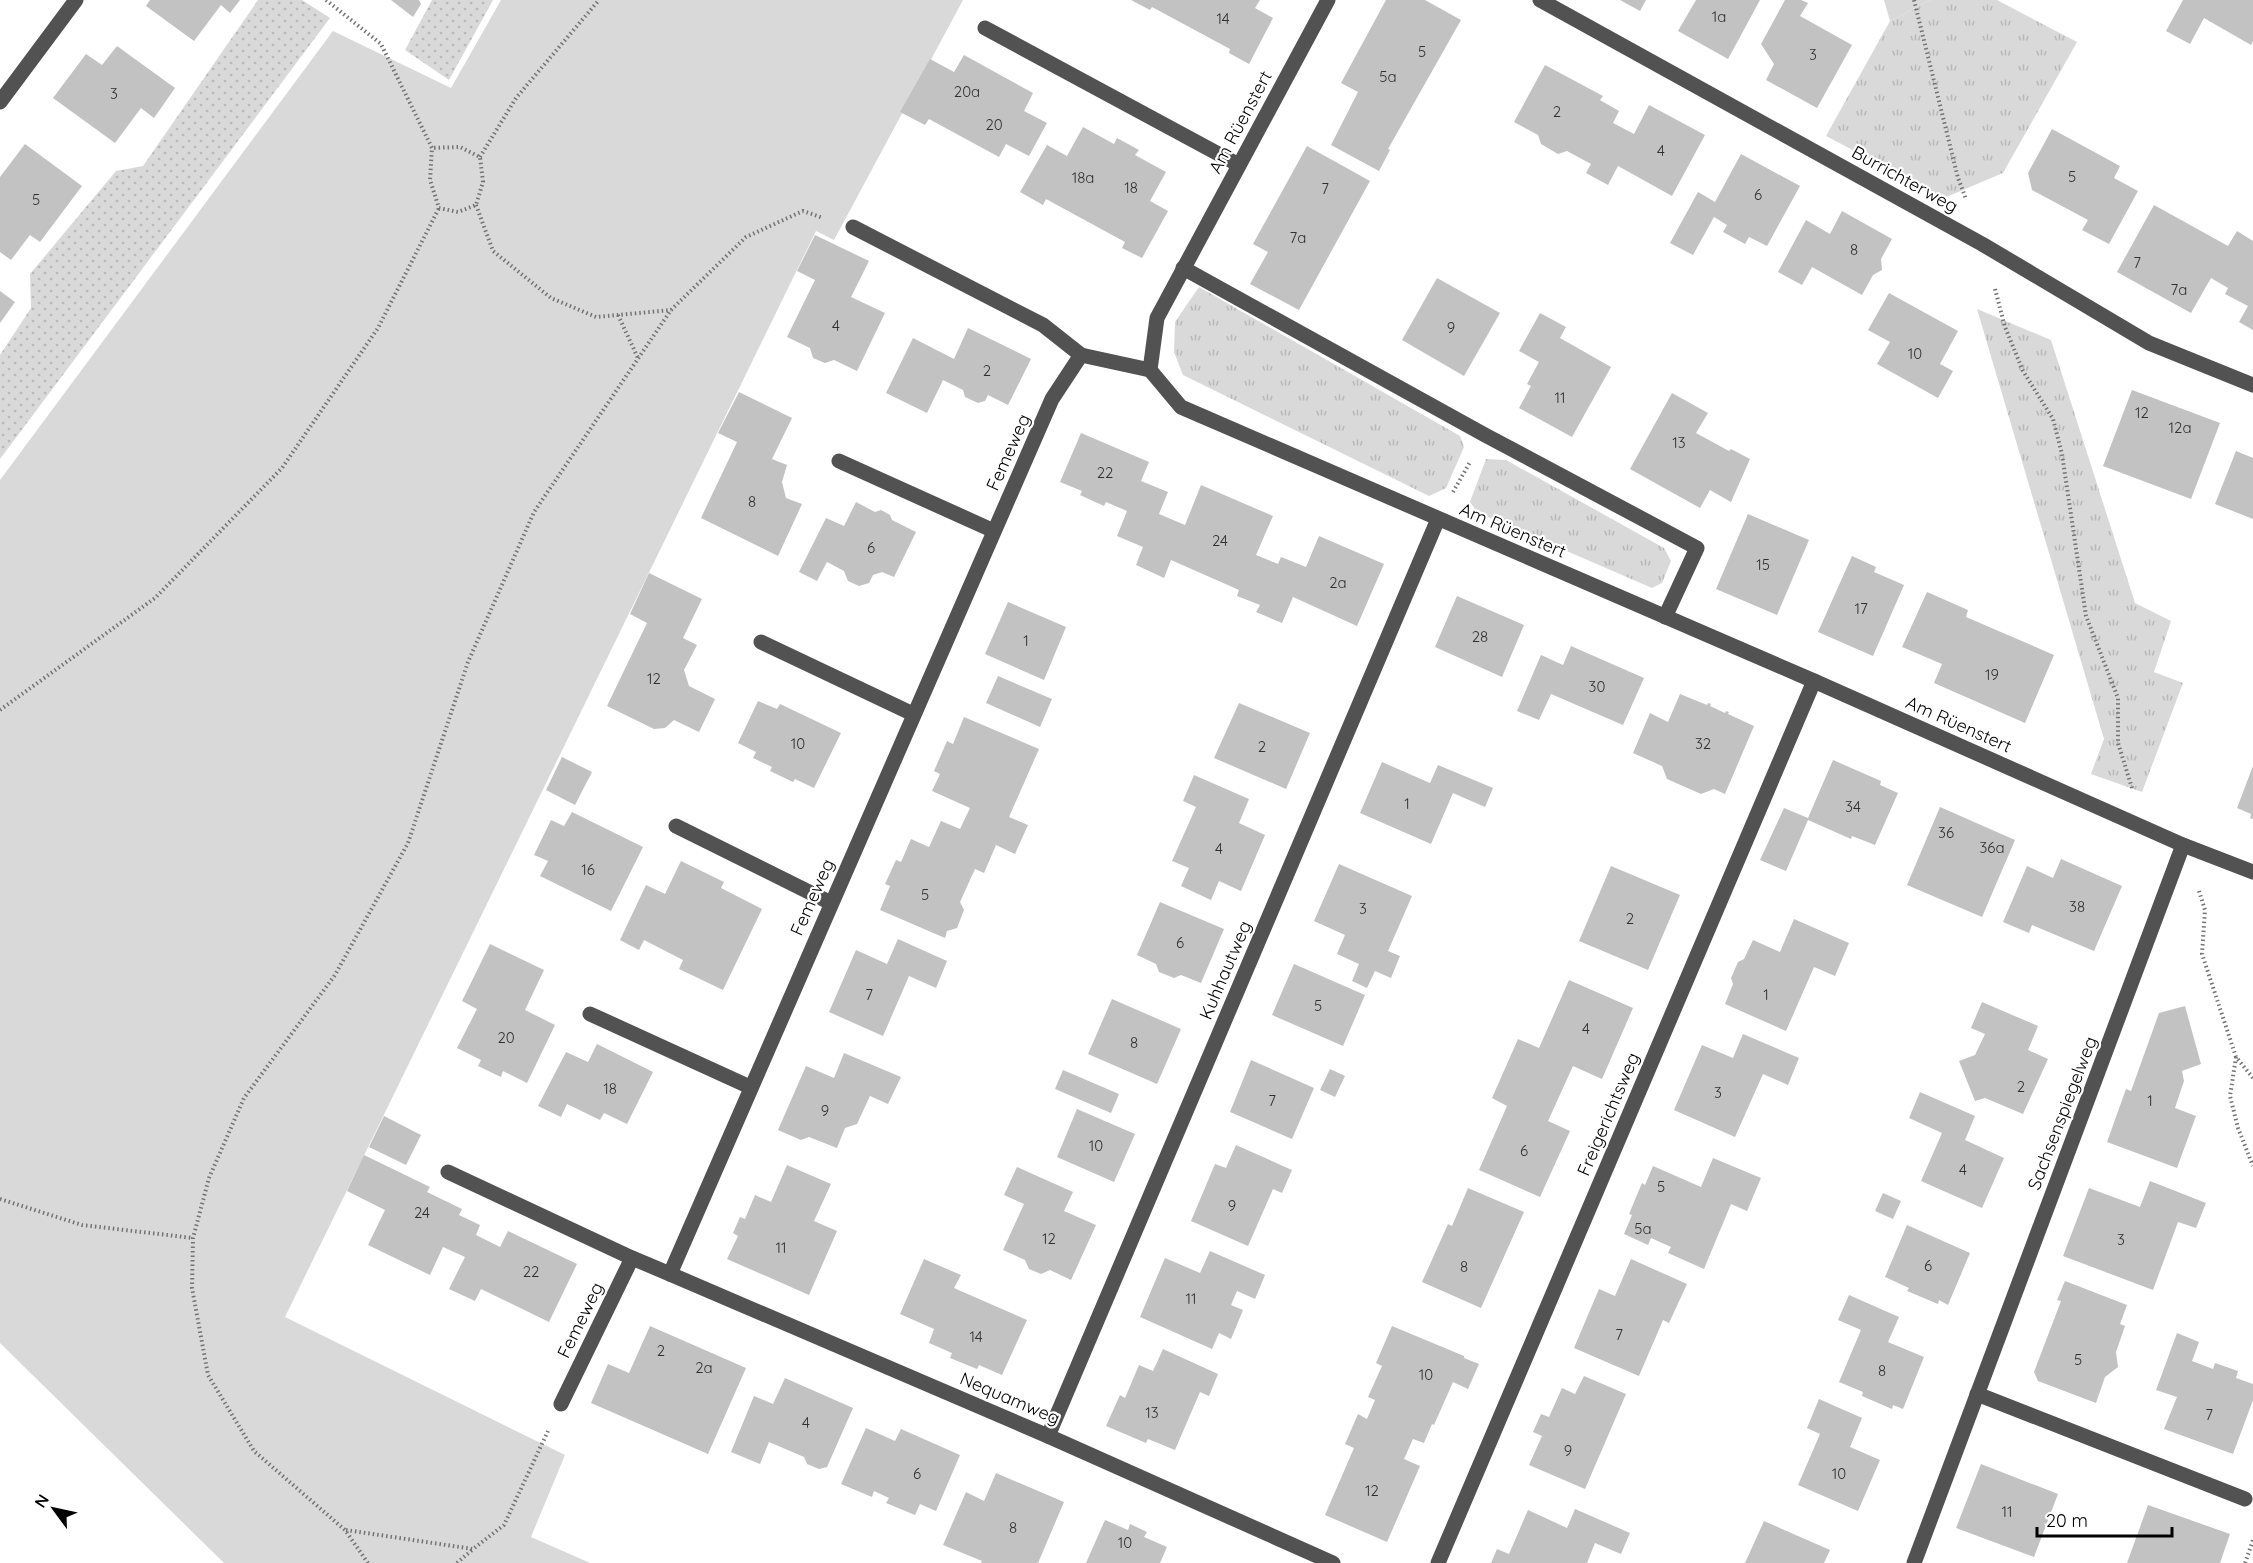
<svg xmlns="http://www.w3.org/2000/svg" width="2253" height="1563" viewBox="0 0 2253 1563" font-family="Quicksand,sans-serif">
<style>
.grass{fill:url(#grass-tufts)}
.park{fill:#d9d9d9}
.garden{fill:url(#garden-dots)}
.building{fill:#c2c2c2}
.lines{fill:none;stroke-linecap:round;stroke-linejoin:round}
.path{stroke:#747474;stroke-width:4;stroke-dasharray:1.5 3;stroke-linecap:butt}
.minor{stroke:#525252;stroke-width:15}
.labels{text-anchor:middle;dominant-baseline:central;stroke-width:4.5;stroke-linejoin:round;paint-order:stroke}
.number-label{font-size:15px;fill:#303030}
.street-label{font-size:18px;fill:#000;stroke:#fff}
</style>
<defs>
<pattern id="grass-tufts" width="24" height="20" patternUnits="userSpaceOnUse" patternTransform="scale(1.5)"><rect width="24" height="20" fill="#d9d9d9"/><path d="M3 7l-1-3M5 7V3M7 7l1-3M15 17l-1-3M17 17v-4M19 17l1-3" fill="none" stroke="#b8b8b8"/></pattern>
<pattern id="garden-dots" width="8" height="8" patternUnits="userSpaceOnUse" patternTransform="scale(1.5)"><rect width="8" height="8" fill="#d9d9d9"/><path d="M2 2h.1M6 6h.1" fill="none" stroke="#b8b8b8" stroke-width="1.8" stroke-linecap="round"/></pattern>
</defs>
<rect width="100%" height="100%" fill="#fff"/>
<!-- grass -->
<g class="grass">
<polygon points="1931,0 1997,0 2077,42 2003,173 1944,198 1826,136 1890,21"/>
<polygon points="1199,287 1460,436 1464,447 1446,488 1429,496 1183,375 1174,352 1175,322"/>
<polygon points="1977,309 2051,340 2135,603 2171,621 2154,672 2183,683 2142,792 2091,774 2104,739"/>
<polygon points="1486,459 1506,460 1664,548 1671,561 1662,583 1652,588 1477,512 1470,502"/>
</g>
<!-- park -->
<g class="park">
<polygon points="501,0 963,0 834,240 816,231 285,1317 565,1455 531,1537 590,1563 224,1563 0,1343 0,480 333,31 451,88"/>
<polygon points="1884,0 1931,0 1890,21"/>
</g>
<!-- garden -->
<g class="garden">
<polygon points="258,0 302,0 330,18 0,459 0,355 31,308 30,274 116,171 143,166"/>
<polygon points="432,0 493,0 449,80 405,50"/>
</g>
<!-- building -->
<g class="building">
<polygon points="150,0 240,0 230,13 221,5 194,41 146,6"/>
<polygon points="391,0 419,0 421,4 413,17"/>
<polygon points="1131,0 1260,0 1255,8 1273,18 1249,64 1229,53 1230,49 1152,7 1150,10"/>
<polygon points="1386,0 1425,0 1461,20 1388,149 1390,150 1379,171 1331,145 1358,92 1341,83"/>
<polygon points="1620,0 1646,0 1640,11"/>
<polygon points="1696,0 1760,0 1728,59 1678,31"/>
<polygon points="1785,0 1801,0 1808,3 1800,16 1852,45 1817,108 1766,80 1774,64 1761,44"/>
<polygon points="2183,0 2253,0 2253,41 2251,45 2204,18 2190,44 2166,31"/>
<polygon points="117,46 175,88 154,118 141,108 115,143 53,98 86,54 102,65"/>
<polygon points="964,55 1033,93 1024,111 1047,123 1029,156 1006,144 999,157 929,119 925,125 900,112 930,59 954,72"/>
<polygon points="1545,65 1603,96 1600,100 1619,111 1613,123 1634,134 1649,105 1705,135 1672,196 1618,166 1608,185 1586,173 1591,164 1567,151 1558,154 1541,144 1538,135 1514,122"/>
<polygon points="1083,127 1114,144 1117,138 1139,150 1135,155 1166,172 1150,201 1168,211 1142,258 1122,248 1125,242 1046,199 1043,205 1020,192 1047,145 1067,156"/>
<polygon points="2052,129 2120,166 2114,178 2138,191 2109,244 2082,230 2088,220 2032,190 2028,173"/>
<polygon points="25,144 82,186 40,242 30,235 11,260 0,252 0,177"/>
<polygon points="1307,146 1370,181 1299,310 1250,284 1268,252 1253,244"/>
<polygon points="1741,154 1800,186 1767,246 1749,237 1745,244 1723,232 1727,225 1714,217 1693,255 1670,243 1698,192 1715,202"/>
<polygon points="2154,205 2228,246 2237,231 2253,241 2253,330 2239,322 2248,306 2225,294 2228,288 2211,278 2191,313 2117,272"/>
<polygon points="1842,211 1892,239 1881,259 1882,270 1873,275 1862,295 1812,267 1802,285 1778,272 1806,220 1830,234"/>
<polygon points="815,235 869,261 851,297 885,313 857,371 834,360 825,363 813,358 810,348 787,337 815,280 797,271"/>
<polygon points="1437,278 1500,313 1464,376 1402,340"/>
<polygon points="0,291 15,302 0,323"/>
<polygon points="1889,293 1958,331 1940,364 1953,371 1938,398 1877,364 1890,342 1868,330"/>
<polygon points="1540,313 1566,327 1560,338 1611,367 1572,437 1519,408 1531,386 1527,384 1539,362 1519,351"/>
<polygon points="968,328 1031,359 1008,405 988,395 985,401 978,403 965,397 963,390 943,380 927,413 886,393 913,338 954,359"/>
<polygon points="2132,390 2220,423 2191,499 2103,466"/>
<polygon points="739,392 792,418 772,459 787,465 782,482 786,498 802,504 778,556 701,518 737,442 718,433"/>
<polygon points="1672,393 1708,413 1696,433 1729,451 1731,449 1750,459 1731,502 1710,490 1700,508 1630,469"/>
<polygon points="1081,433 1149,462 1141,481 1168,492 1159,514 1185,525 1201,485 1273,516 1256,555 1278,564 1281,557 1306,567 1319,536 1384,564 1357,626 1293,597 1282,623 1256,612 1260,605 1237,596 1239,590 1171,560 1164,578 1136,565 1143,547 1117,536 1127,511 1106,502 1104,506 1080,495 1082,491 1060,482"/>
<polygon points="2236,451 2253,458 2253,519 2215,504"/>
<polygon points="856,502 875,512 881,510 890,515 892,520 916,532 894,577 882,572 873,575 869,583 859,586 848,581 844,571 827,562 817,581 799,572 826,518 844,526"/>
<polygon points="1748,514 1809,540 1777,615 1716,589"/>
<polygon points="1852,556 1876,567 1874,572 1904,585 1873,656 1818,632"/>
<polygon points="649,573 702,599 683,638 697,645 684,670 689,686 715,699 699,732 674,720 665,728 654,729 607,706 647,623 630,614"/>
<polygon points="1927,592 1968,610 1966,617 2054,655 2025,723 1934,683 1942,664 1902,647"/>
<polygon points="1457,596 1524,625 1502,677 1435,647"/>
<polygon points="1008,602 1066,627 1044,680 985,654"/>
<polygon points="1571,646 1644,678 1623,725 1551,694 1539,720 1517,711 1541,655 1563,665"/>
<polygon points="998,676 1052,699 1040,727 986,703"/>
<polygon points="1680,694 1707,705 1708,703 1711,704 1710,706 1725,713 1726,711 1729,712 1728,714 1754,726 1725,794 1714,789 1701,794 1667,779 1662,766 1633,753 1650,713 1668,722"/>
<polygon points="758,701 777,709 780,704 841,733 814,788 795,779 793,782 770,771 772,767 753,758 756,752 738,743"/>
<polygon points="1239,703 1310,733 1286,789 1214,758"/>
<polygon points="964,717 1039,749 1009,817 1028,825 1015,854 996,845 984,873 975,869 960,902 964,910 957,928 947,931 945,938 880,910 890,886 885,884 896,860 901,862 911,839 929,847 941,821 960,829 970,808 932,791 940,774 934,771 947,741 953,744"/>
<polygon points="562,757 592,772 575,805 546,790"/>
<polygon points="1833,760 1881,781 1880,785 1898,793 1875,845 1852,836 1851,839 1808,820 1786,871 1760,860 1784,808 1808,818"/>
<polygon points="1382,762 1430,783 1438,765 1493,788 1485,807 1453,793 1431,844 1360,813"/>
<polygon points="2253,766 2253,819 2250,818 2251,814 2237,808"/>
<polygon points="1194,775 1249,799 1239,823 1265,835 1241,891 1219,881 1211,900 1181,886 1189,868 1172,861 1196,807 1183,801"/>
<polygon points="1940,807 2015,840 1982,917 1907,885"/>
<polygon points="572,812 643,847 611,911 540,876 548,861 534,855 551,820 564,826"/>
<polygon points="2061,859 2122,886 2094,951 2032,925 2029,933 2003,922 2027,866 2053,878"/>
<polygon points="681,861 724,882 721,888 762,909 723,990 679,969 683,960 644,940 639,950 620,940 646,885 665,894"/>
<polygon points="1339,864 1412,896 1388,951 1400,956 1391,978 1375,971 1367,988 1352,981 1359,964 1337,954 1345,935 1314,921"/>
<polygon points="1611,866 1680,895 1648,970 1579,941"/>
<polygon points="1160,902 1224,929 1201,983 1181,975 1174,978 1159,972 1156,964 1137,955"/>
<polygon points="1794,919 1849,943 1835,976 1814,967 1786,1031 1725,1004 1733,984 1731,978 1738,962 1744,959 1753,940 1780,952"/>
<polygon points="898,939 947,961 936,988 909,976 883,1036 829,1012 856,950 887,964"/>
<polygon points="490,944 544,970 525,1010 555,1025 527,1083 503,1071 501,1077 478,1066 481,1060 457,1048 477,1009 462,1001"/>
<polygon points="1294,964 1365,995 1343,1046 1272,1015"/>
<polygon points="1569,980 1633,1008 1602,1079 1573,1066 1548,1121 1570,1131 1540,1197 1479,1170 1507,1106 1492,1098 1518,1039 1539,1048"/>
<polygon points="1112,999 1181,1029 1157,1084 1088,1054"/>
<polygon points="1982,1002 2038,1026 2028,1050 2048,1059 2023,1114 1985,1098 1975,1101 1959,1061 1975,1055 1985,1034 1971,1028"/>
<polygon points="2185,1006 2201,1064 2182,1071 2184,1081 2175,1108 2196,1116 2177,1168 2107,1142 2126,1089 2131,1091 2159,1013"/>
<polygon points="1743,1034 1799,1058 1788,1085 1763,1074 1735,1137 1674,1110 1702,1045 1733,1058"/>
<polygon points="597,1044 653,1072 627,1124 604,1113 600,1120 567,1104 561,1117 538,1106 566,1052 588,1062"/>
<polygon points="844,1053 901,1077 888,1104 870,1096 857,1124 845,1128 837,1148 809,1137 801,1140 778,1130 806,1066 834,1078"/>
<polygon points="1251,1060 1314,1088 1292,1139 1230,1112"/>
<polygon points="1330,1069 1345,1076 1335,1097 1320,1090"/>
<polygon points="1063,1070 1119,1094 1111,1113 1055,1089"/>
<polygon points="1920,1092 1975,1116 1965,1140 2004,1158 1982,1208 1921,1181 1942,1133 1909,1118"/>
<polygon points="1077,1109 1135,1134 1114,1182 1057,1157"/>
<polygon points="384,1116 421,1135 406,1165 369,1147"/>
<polygon points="1236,1145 1292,1170 1282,1193 1273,1189 1248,1246 1191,1221 1215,1164 1226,1168"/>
<polygon points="364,1155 430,1187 427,1192 462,1209 459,1215 480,1225 476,1235 500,1247 508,1231 577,1264 549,1322 481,1289 475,1301 449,1289 465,1257 443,1247 430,1275 368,1245 385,1210 347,1191"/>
<polygon points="1713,1158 1761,1178 1747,1211 1731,1204 1704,1269 1668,1253 1671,1247 1651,1238 1648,1245 1624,1234 1632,1215 1629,1214 1642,1183 1645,1185 1653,1166 1701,1187"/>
<polygon points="787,1165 831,1184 814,1221 837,1231 809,1295 727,1259 738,1236 733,1233 740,1217 745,1219 755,1195 771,1202"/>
<polygon points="1017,1167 1073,1192 1064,1211 1096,1225 1071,1280 1050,1270 1041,1274 1029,1269 1025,1260 1003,1250 1024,1204 1004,1195"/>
<polygon points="2150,1181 2206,1203 2196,1228 2178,1222 2153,1290 2063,1256 2089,1188 2140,1207"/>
<polygon points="1468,1188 1524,1212 1481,1308 1422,1282 1448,1224 1452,1226"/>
<polygon points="1883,1193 1901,1201 1893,1219 1875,1211"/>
<polygon points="1907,1225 1970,1253 1948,1305 1939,1300 1938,1304 1907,1291 1909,1288 1885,1277"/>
<polygon points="1210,1251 1265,1275 1255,1299 1237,1291 1231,1305 1243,1310 1231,1339 1219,1333 1212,1349 1140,1317 1165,1258 1200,1273"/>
<polygon points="924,1259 961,1275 954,1288 1027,1320 1002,1375 979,1365 977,1369 950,1358 952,1353 929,1343 934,1329 900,1314"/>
<polygon points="1631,1259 1687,1284 1669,1323 1663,1320 1639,1376 1574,1348 1599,1289 1615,1296"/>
<polygon points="2065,1281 2127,1305 2120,1324 2125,1326 2116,1352 2118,1367 2105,1377 2096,1403 2038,1381 2034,1372 2061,1301 2057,1300"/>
<polygon points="1849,1295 1899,1317 1888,1342 1924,1357 1903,1409 1893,1405 1892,1409 1862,1396 1863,1392 1839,1382 1861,1330 1838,1320"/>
<polygon points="650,1326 746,1368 708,1454 591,1403 608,1364 629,1373"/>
<polygon points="1392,1326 1464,1356 1464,1358 1479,1364 1468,1389 1453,1382 1434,1425 1432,1424 1424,1443 1413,1439 1404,1459 1420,1466 1387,1542 1325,1515 1354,1448 1345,1444 1358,1414 1367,1419 1375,1400 1368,1397 1382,1366 1376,1363"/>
<polygon points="2177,1333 2199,1342 2192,1361 2213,1369 2215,1363 2238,1371 2236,1378 2253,1384 2253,1400 2233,1454 2164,1429 2177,1397 2156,1390"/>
<polygon points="1163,1349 1218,1374 1209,1396 1200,1392 1175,1450 1148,1439 1146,1443 1106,1426 1120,1395 1125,1398 1139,1365 1153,1371"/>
<polygon points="1584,1376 1626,1394 1585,1489 1529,1465 1542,1436 1533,1432 1541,1414 1549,1417 1562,1388 1575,1394"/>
<polygon points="785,1378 853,1408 827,1467 819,1469 807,1464 804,1457 769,1442 760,1464 731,1452 754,1396 773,1404"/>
<polygon points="1819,1399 1862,1418 1850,1447 1880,1460 1858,1511 1798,1485 1820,1434 1807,1428"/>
<polygon points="866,1428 895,1441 901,1429 960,1455 936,1511 920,1504 915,1515 886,1503 889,1498 874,1491 872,1497 841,1484"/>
<polygon points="1981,1464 2058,1494 2034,1557 1956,1528"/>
<polygon points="996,1473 1064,1502 1038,1563 981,1563 982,1561 943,1545 966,1492 984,1501"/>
<polygon points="2148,1505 2230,1534 2220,1563 2127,1563"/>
<polygon points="1575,1509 1630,1533 1621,1554 1595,1543 1587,1563 1491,1563 1497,1549 1509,1554 1528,1510 1567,1528"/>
<polygon points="1105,1520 1128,1530 1130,1524 1147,1532 1144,1537 1167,1547 1160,1563 1086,1563"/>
<polygon points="1764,1521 1830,1550 1824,1563 1745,1563"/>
</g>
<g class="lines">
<!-- path -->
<g class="path">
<polyline points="326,0 381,44 432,148 430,180 439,208 458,212 476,205 483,182 480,157 460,147 432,148"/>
<polyline points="1914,0 1958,178 1966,199"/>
<polyline points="480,157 516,98 599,0"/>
<polyline points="476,205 493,251 551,298 596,317 671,310"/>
<polyline points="1995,289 2005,327 2023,371 2053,419 2062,454 2086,616 2118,698 2118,743 2132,788"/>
<polyline points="618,315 638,358"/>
<polyline points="1453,492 1470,462"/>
<polyline points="0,710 155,598 282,468 378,328 439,208"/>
<polyline points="2199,891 2205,910 2202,954 2236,1057 2253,1078"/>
<polyline points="2236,1057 2230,1096 2238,1128 2253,1166"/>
<polyline points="0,1199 82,1225 193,1238"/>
<polyline points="346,1530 473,1549 504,1525 548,1431"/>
<polyline points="368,1563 345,1530 254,1451 208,1375 192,1288 193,1238 209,1178 244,1098 335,975 408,843 468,662 534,512 671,310 746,237 803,211 823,218"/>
<polyline points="457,1563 472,1550"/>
<polyline points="2245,1563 2253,1540"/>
</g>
<!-- minor -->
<g class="minor">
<polyline points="1328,0 1157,318 1150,370 1181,407 1814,681 2183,845 2253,872"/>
<polyline points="1540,0 1982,244 2149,343 2253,385"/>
<polyline points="985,28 1239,165"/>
<polyline points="0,102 76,0"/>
<polyline points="853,227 1043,325 1081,355"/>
<polyline points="1183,268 1485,435 1697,548 1665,617"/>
<polyline points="839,461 994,531"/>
<polyline points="761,642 913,714"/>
<polyline points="676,826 831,903"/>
<polyline points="590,1014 750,1087"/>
<polyline points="448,1172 632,1258"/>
<polyline points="670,1274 1048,1436 1333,1563"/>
<polyline points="1977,1394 2245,1499"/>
<polyline points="561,1404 632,1258 670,1274 1052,399 1081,355 1150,370"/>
<polyline points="1048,1436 1438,519"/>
<polyline points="1438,1563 1814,681"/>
<polyline points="1914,1563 2183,845"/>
</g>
</g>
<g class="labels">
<!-- number labels -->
<g class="number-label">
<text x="1719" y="16">1a</text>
<text x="1223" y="18">14</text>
<text x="1422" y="51">5</text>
<text x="1813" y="54">3</text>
<text x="1388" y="76">5a</text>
<text x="967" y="91">20a</text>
<text x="114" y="93">3</text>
<text x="1557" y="111">2</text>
<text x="994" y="124">20</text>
<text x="1661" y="150">4</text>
<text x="2072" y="176">5</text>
<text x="1083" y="177">18a</text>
<text x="1131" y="187">18</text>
<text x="1325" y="188">7</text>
<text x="1758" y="194">6</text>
<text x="36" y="199">5</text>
<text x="1298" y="237">7a</text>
<text x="1854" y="249">8</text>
<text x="2137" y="262">7</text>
<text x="2179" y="289">7a</text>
<text x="836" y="325">4</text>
<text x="1451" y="327">9</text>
<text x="1915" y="353">10</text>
<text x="987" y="370">2</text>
<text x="1560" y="397">11</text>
<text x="2142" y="412">12</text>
<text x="2180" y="427">12a</text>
<text x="1679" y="442">13</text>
<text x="1105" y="472">22</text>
<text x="752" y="501">8</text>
<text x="1220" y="540">24</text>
<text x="871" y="547">6</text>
<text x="1763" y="564">15</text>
<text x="1338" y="582">2a</text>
<text x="1861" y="608">17</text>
<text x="1480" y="636">28</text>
<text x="1026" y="640">1</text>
<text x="1992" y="674">19</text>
<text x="654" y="678">12</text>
<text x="1597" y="686">30</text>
<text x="798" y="743">10</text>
<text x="1703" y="743">32</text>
<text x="1262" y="746">2</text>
<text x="1407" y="803">1</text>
<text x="1853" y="806">34</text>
<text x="1946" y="832">36</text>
<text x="1992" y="847">36a</text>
<text x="1219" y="848">4</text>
<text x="588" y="869">16</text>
<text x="925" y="894">5</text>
<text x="2077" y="906">38</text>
<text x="1363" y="908">3</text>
<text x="1630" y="918">2</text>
<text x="1180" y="942">6</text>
<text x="869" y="994">7</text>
<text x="1766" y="994">1</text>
<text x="1318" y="1005">5</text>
<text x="1586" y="1028">4</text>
<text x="506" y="1037">20</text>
<text x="1134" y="1042">8</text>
<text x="2021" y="1086">2</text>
<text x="610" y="1088">18</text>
<text x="1718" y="1092">3</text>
<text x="1272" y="1100">7</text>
<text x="2150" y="1100">1</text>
<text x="825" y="1110">9</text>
<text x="1096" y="1145">10</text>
<text x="1524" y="1150">6</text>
<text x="1963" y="1169">4</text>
<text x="1661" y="1186">5</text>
<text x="1232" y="1205">9</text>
<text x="422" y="1212">24</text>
<text x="1643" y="1228">5a</text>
<text x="1049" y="1238">12</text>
<text x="2121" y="1239">3</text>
<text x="781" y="1247">11</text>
<text x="1928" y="1265">6</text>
<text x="1464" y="1266">8</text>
<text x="531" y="1271">22</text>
<text x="1191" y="1298">11</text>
<text x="1619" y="1334">7</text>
<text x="976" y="1336">14</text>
<text x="661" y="1350">2</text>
<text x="2078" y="1359">5</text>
<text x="704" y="1367">2a</text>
<text x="1882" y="1370">8</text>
<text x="1426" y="1374">10</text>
<text x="1152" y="1412">13</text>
<text x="2209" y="1414">7</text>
<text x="806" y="1422">4</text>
<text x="1568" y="1450">9</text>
<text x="917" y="1473">6</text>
<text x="1839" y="1473">10</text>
<text x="1372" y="1490">12</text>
<text x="2007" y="1511">11</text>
<text x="1013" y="1527">8</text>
<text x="1125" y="1542">10</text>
</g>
<!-- street labels -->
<g class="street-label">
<text transform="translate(1240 122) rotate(-62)">Am Rüenstert</text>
<text transform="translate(1905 179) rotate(29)">Burrichterweg</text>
<text transform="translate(1008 452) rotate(-66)">Femeweg</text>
<text transform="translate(1513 530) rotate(23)">Am Rüenstert</text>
<text transform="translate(1959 724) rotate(24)">Am Rüenstert</text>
<text transform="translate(812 897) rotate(-66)">Femeweg</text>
<text transform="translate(1225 970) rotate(-67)">Kuhhautweg</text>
<text transform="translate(2062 1113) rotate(-69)">Sachsenspiegelweg</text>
<text transform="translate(1608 1114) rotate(-67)">Freigerichtsweg</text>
<text transform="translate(580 1320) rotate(-64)">Femeweg</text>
<text transform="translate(1010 1398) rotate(23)">Nequamweg</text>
</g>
</g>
<!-- north arrow -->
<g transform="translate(54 1509) rotate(303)" stroke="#ffffff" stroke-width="4.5" paint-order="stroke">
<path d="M0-4.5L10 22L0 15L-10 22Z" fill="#000000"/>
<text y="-9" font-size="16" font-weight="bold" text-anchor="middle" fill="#000000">N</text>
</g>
<!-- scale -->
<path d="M2037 1527v9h135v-9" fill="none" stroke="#000000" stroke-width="3"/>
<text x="2046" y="1527" font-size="18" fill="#000000" stroke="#ffffff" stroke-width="4.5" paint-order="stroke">20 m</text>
</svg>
